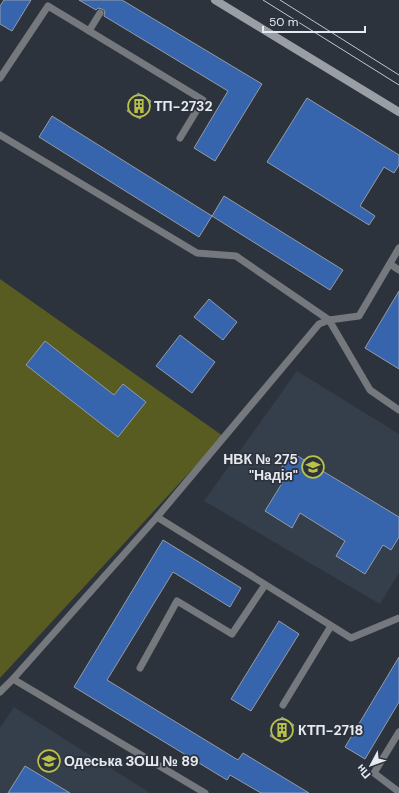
<svg xmlns="http://www.w3.org/2000/svg" width="399" height="793" viewBox="0 0 399 793" font-family="'DM Sans',sans-serif">
<style>
.built{fill:#353e4b}
.green{fill:#585c21}
.building{fill:#3664ad;stroke:#949ba6}
.lines{fill:none;stroke-linecap:round;stroke-linejoin:round}
.lane{stroke:#75787d;stroke-width:7}
.secondary{stroke:#9a9fa6;stroke-width:8}
.tram{stroke:#c2c5cc;stroke-width:1}
.labels{text-anchor:middle;dominant-baseline:central;stroke-width:3.5;stroke-linejoin:round;paint-order:stroke}
.poi-label{font-size:14px;font-weight:bold;fill:#e6e9ef;stroke:#2d333c;text-anchor:start}
</style>
<rect width="100%" height="100%" fill="#2d333c"/>
<!-- built -->
<g class="built">
<polygon points="297,371 399,434 399,573 380,604 204,501"/>
<polygon points="14,707 150,793 0,793 0,728"/>
</g>
<!-- green -->
<polygon class="green" points="0,279 223,436 0,678"/>
<!-- building -->
<g class="building">
<polygon points="4,0 31,0 12,31 0,24 0,6"/>
<polygon points="79,0 122,0 262,84 215,161 194,148 228,91 104,16 105,11 102,9 98,8 96,10"/>
<polygon points="138,93 151,101 140,119 127,111"/>
<polygon points="307,98 399,155 399,165 394,173 384,167 360,206 375,216 369,225 267,162"/>
<polygon points="52,116 212,216 199,237 39,137"/>
<polygon points="224,196 343,270 330,290 212,216"/>
<polygon points="399,291 399,369 365,348"/>
<polygon points="209,299 237,322 223,340 194,317"/>
<polygon points="180,335 215,362 192,393 156,366"/>
<polygon points="45,341 114,395 123,384 146,402 118,437 26,365"/>
<polygon points="291,452 399,517 399,537 391,550 383,545 365,574 336,556 345,541 300,513 292,528 265,511 284,480 277,475"/>
<polygon points="163,540 241,588 230,607 173,572 107,680 238,760 243,753 309,793 261,793 230,775 227,780 74,687"/>
<polygon points="279,621 299,634 251,711 231,699"/>
<polygon points="399,657 399,702 365,759 345,747"/>
<polygon points="282,717 294,725 282,743 270,736"/>
<polygon points="25,766 70,793 8,793"/>
</g>
<g class="lines">
<!-- lane -->
<g class="lane">
<polyline points="89,31 100,13"/>
<polyline points="0,78 48,6 203,100 180,138"/>
<polyline points="0,135 197,253 236,256 329,320 370,390 399,410"/>
<polyline points="390,264 399,270"/>
<polyline points="157,517 351,638 399,618"/>
<polyline points="140,668 177,601 232,634 265,585"/>
<polyline points="13,679 157,517 319,324 329,320 359,316 399,248"/>
<polyline points="0,692 13,679 205,793"/>
<polyline points="283,705 331,626"/>
<polyline points="399,732 374,773 399,792"/>
</g>
<!-- secondary -->
<polyline class="secondary" points="215,0 399,112"/>
<!-- tram -->
<g class="tram">
<polyline points="263,0 399,85"/>
<polyline points="280,0 399,75"/>
</g>
</g>
<!-- icons -->
<defs>
<g id="building-ring" transform="scale(1.15)"><circle r="9.5" fill="#2d333c" stroke="#b9c146" stroke-width="1.5"/><path d="M-4-6H4V6H1V3H-1V6H-4ZM-2.5-4.3h1.7v1.8h-1.7ZM.8-4.3h1.7v1.8H.8ZM-2.5-1h1.7V.8h-1.7ZM.8-1h1.7V.8H.8Z" fill="#b9c146"/></g>
<g id="school-ring" transform="scale(1.15)"><circle r="9.5" fill="#2d333c" stroke="#b9c146" stroke-width="1.5"/><path d="M0-5L7-2L0 1L-7-2ZM-4 1L0 2.5L4 1V4Q0 6-4 4Z" fill="#b9c146"/></g>
</defs>
<g fill-rule="evenodd">
<use href="#building-ring" x="139" y="106"/>
<use href="#school-ring" x="313" y="467"/>
<use href="#building-ring" x="282" y="730"/>
<use href="#school-ring" x="49" y="761"/>
</g>
<g class="labels">
<!-- poi labels -->
<g class="poi-label">
<text x="154" y="106">ТП-2732</text>
<text x="298" y="459" text-anchor="end">НВК № 275<tspan x="298" dy="16">"Надія"</tspan></text>
<text x="298" y="730">КТП-2718</text>
<text x="64" y="761">Одеська ЗОШ № 89</text>
</g>
</g>
<!-- north arrow -->
<g transform="translate(371 765) rotate(229)" stroke="#2d333c" stroke-width="3" paint-order="stroke">
<path d="M0-3L7 15L0 10L-7 15Z" fill="#e6e9ef"/>
<text y="-6" font-size="11" font-weight="bold" text-anchor="middle" fill="#e6e9ef">Пн</text>
</g>
<!-- scale -->
<path d="M263 26v6h102v-6" fill="none" stroke="#e6e9ef" stroke-width="2"/>
<text x="269" y="26" font-size="12" fill="#e6e9ef" stroke="#2d333c" stroke-width="3" paint-order="stroke">50 m</text>
</svg>
